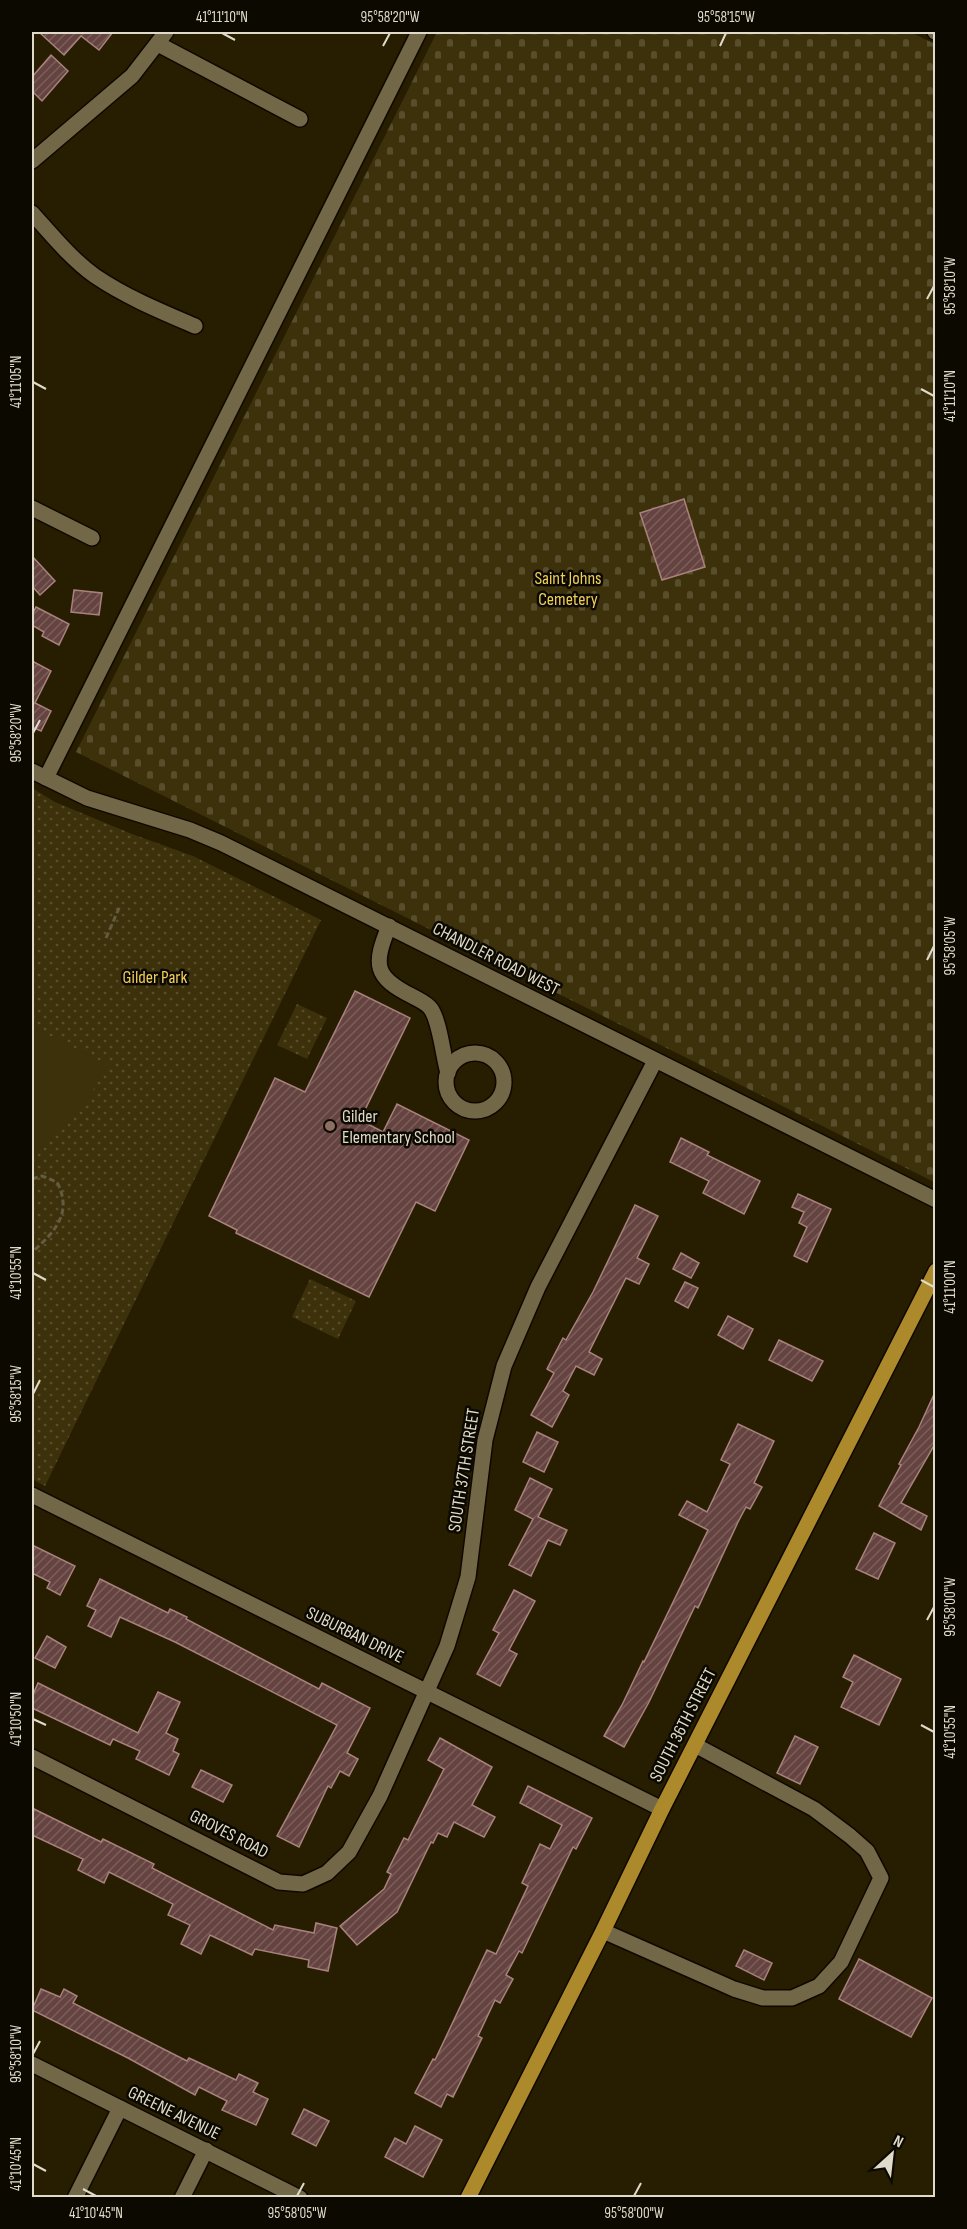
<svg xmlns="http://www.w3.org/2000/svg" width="967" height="2229" viewBox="0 0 967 2229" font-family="'Sofia Sans Condensed',sans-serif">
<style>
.grass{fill:url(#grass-dots)}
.cemetery{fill:url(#cemetery-stones)}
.garden{fill:#3c310a}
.building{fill:url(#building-hatch);stroke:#a9827f;stroke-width:1.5}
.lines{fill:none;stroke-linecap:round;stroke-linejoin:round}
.minor-casing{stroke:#100800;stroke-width:18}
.major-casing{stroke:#100800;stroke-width:18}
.path{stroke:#635b42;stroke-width:3;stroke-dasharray:6 3;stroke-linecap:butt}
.minor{stroke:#726848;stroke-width:15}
.major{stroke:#ac8a2c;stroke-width:15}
.ticks{fill:none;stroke:#dfdac9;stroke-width:2}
.education-dot{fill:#8d6e63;stroke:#0c0901;stroke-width:2}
.labels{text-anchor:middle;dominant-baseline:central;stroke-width:5;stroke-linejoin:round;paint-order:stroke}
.park-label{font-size:18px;fill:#f0ce57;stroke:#0c0901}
.street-label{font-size:18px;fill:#dfdac9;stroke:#0c0901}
.poi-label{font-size:18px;fill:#dfdac9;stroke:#0c0901;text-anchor:start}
.neatline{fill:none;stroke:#dfdac9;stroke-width:2}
.ticks-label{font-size:15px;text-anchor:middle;fill:#dfdac9}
</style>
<defs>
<pattern id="grass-dots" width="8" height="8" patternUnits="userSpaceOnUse" patternTransform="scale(1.5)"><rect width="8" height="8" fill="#3c310a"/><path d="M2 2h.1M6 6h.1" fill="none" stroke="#584e2c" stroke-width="1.8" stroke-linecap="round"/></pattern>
<pattern id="cemetery-stones" width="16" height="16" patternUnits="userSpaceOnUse" patternTransform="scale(1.5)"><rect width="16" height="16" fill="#3c310a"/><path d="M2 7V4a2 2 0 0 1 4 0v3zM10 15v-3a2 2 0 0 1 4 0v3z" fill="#584e2c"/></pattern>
<pattern id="building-hatch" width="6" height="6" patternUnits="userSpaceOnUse" patternTransform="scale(1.5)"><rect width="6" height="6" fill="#654340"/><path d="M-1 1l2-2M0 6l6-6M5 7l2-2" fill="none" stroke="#7b5e5a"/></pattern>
</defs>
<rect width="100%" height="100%" fill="#271e01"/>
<!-- grass -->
<g class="grass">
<polygon points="32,788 55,802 132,834 193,856 321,920 45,1486 32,1479"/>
<polygon points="297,1004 327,1018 307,1059 277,1045"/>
<polygon points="310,1279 356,1301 338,1339 292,1317"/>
</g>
<!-- cemetery -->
<polygon class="cemetery" points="437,32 910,32 935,44 934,1182 76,752"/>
<!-- garden -->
<path class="garden" d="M32,1027L107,1064C86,1106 71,1127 32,1153Z"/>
<!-- building -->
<g class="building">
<polygon points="39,32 113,32 99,50 81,36 64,55"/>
<polygon points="51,55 68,71 42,101 32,91 32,77"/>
<polygon points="684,499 705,567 662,580 640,513"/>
<polygon points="32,556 55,581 40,595 32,586"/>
<polygon points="74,590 102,593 99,615 71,612"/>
<polygon points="36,607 69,624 59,645 42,636 44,632 32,625 32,615"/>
<polygon points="32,661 51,671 35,703 51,711 41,731 32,727"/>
<polygon points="355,991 410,1018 360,1120 383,1132 397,1104 469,1140 435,1211 416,1202 369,1297 236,1233 237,1230 209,1216 275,1078 305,1092"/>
<polygon points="681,1138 709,1152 707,1155 760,1181 744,1214 703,1193 709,1181 670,1162"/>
<polygon points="798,1194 831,1209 807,1262 794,1256 807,1227 799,1223 804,1212 792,1207"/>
<polygon points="635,1205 658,1216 637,1258 649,1264 639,1284 626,1278 589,1352 602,1359 594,1375 576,1366 563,1391 569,1395 552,1427 531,1415 554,1373 547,1369 563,1338 566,1340 593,1292"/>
<polygon points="681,1253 699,1263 691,1278 673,1269"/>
<polygon points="685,1282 698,1288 688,1308 675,1301"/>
<polygon points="728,1316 753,1329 743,1349 718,1335"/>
<polygon points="779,1340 823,1361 812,1381 769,1360"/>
<polygon points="936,1390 936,1442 901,1503 927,1516 921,1530 879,1506 901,1465 899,1464 919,1427"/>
<polygon points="738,1424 774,1441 754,1483 762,1487 750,1509 746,1507 738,1522 698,1608 695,1606 649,1702 624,1747 604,1736 622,1705 643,1661 644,1662 708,1530 679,1515 687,1501 707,1512 730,1464 721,1460"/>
<polygon points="537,1432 558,1442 544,1472 523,1462"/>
<polygon points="530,1478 552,1489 538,1517 567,1530 560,1545 548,1540 531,1576 509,1565 533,1519 515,1510"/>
<polygon points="874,1533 895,1543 878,1579 856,1569"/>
<polygon points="32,1545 75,1566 60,1595 47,1588 50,1582 32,1573"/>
<polygon points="100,1579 168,1613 170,1609 187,1617 186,1619 319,1689 322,1683 370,1708 347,1753 358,1759 349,1776 340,1771 331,1788 328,1786 299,1847 277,1836 337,1725 175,1642 120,1617 111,1637 88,1626 96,1610 87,1606"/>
<polygon points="514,1590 535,1601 509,1650 517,1654 500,1686 477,1674 499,1633 493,1630"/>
<polygon points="47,1636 66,1647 55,1668 35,1658"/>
<polygon points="854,1655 901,1679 879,1725 841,1707 853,1682 843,1677"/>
<polygon points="38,1683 138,1733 158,1692 180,1702 166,1733 178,1739 173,1751 179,1754 169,1775 136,1759 140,1751 113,1739 110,1745 32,1708 32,1697"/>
<polygon points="795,1736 818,1747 800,1784 777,1773"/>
<polygon points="440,1738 492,1767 472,1805 495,1817 484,1837 454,1822 447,1837 438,1833 433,1843 431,1842 397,1912 357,1945 340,1926 384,1889 391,1874 387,1872 404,1838 408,1840 444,1769 428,1760"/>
<polygon points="201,1770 232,1785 223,1802 192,1787"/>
<polygon points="528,1786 592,1818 576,1849 573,1847 522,1953 519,1951 506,1975 513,1979 500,2003 495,2000 478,2036 482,2038 453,2097 447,2094 441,2107 415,2093 433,2059 435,2060 487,1950 496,1954 528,1886 522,1883 540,1844 550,1849 562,1825 520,1803"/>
<polygon points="32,1808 101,1842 103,1839 154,1864 152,1868 273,1930 275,1925 314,1933 316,1923 337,1928 328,1971 308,1967 309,1960 255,1949 252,1955 210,1935 201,1954 181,1944 190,1925 168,1915 173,1904 109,1872 104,1883 78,1870 83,1859 32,1835"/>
<polygon points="744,1950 772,1963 764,1980 736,1966"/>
<polygon points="859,1959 932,1998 911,2037 839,1999"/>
<polygon points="41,1989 60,1997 64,1989 77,1996 73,2003 187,2061 189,2058 236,2080 239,2074 258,2083 253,2092 268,2099 256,2125 222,2110 227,2101 199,2087 195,2095 128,2058 32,2010"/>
<polygon points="304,2109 329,2121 316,2146 292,2134"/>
<polygon points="415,2126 442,2140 423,2177 385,2157 395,2138 406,2144"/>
</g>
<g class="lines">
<!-- minor casing -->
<g class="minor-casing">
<g id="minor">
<polyline points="935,32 936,32"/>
<polyline points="158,44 300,119"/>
<polyline points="32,161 132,76 166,32"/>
<path d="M32,213C51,234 71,259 95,276C126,297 160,311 195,326"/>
<polyline points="32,508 92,538"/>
<polyline points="32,771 87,798 190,830 221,843 936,1200"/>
<polyline points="46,778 419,32"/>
<path d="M389,926C373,965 374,977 412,996C419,1000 427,1003 431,1009C440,1022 443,1056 448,1073"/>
<circle cx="475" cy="1082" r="29"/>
<polyline points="32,1495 662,1809"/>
<polyline points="32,1757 279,1882 303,1884 327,1873 349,1852 380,1796 447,1646 468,1577 485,1440 504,1366 538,1287 655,1061"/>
<polyline points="603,1931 734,1989 763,1998 792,1998 819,1986 841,1962 881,1878 867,1851 850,1836 814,1809 695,1745"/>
<polyline points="32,2064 300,2198"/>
<polyline points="75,2198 120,2108"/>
<polyline points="182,2198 206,2150"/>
</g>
</g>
<!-- major casing -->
<g class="major-casing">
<polyline id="major" points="468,2198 603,1931 662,1809 936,1271"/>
</g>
<!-- path -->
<g class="path">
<polyline points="106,938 120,906"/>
<path d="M32,1179L42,1176L57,1182C73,1213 55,1232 32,1252"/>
</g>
<!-- minor -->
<use href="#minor" class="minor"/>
<!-- major -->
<use href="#major" class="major"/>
</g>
<!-- ticks -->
<path class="ticks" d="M222,33L235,40M383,46L390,33M720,46L726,33M927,299L934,286M33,382L46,389M921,389L934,396M33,733L40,720M927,960L934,946M33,1273L46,1280M921,1280L934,1287M33,1394L40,1380M927,1620L934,1607M33,1719L46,1725M921,1725L934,1732M33,2054L40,2041M33,2164L46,2171M83,2189L96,2196M297,2196L304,2183M634,2196L641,2183"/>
<!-- markers -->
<circle class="education-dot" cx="330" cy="1126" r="6"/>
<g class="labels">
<!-- park labels -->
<g class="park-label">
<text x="568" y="578">Saint Johns<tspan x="568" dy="21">Cemetery</tspan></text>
<text x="155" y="977">Gilder Park</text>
</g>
<!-- street labels -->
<g class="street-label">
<text transform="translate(496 959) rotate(27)">CHANDLER ROAD WEST</text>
<text transform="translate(464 1470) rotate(-81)">SOUTH 37TH STREET</text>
<text transform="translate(355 1635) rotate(26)">SUBURBAN DRIVE</text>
<text transform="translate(683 1725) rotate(-63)">SOUTH 36TH STREET</text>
<text transform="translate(229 1834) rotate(27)">GROVES ROAD</text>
<text transform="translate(174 2113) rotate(26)">GREENE AVENUE</text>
</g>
<!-- poi labels -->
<g class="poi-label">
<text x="342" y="1116">Gilder<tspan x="342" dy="21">Elementary School</tspan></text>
</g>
</g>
<!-- border -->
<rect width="967" height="2229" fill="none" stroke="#0c0901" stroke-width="66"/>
<!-- north arrow -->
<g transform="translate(892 2154) rotate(27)" stroke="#0c0901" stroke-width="4.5" paint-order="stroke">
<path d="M0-4.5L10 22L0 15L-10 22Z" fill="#dfdac9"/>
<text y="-9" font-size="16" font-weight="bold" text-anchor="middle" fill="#dfdac9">N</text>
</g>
<rect x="33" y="33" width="901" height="2163" class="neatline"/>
<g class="ticks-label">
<text x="222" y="22">41°11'10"N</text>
<text x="390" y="22">95°58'20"W</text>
<text x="726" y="22">95°58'15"W</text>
<text transform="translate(950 286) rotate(-90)" y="5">95°58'10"W</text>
<text transform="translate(16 382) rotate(-90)" y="5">41°11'05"N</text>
<text transform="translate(950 396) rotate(-90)" y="5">41°11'10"N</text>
<text transform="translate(16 733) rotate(-90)" y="5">95°58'20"W</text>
<text transform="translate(950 946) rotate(-90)" y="5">95°58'05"W</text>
<text transform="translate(16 1273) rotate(-90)" y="5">41°10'55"N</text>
<text transform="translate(950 1287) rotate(-90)" y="5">41°11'00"N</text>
<text transform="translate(16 1394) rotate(-90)" y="5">95°58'15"W</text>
<text transform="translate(950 1607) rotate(-90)" y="5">95°58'00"W</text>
<text transform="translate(16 1719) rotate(-90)" y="5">41°10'50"N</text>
<text transform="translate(950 1732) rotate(-90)" y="5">41°10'55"N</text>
<text transform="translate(16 2054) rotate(-90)" y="5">95°58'10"W</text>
<text transform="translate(16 2164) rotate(-90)" y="5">41°10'45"N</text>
<text x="96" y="2218">41°10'45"N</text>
<text x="297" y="2218">95°58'05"W</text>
<text x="634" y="2218">95°58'00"W</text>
</g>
</svg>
